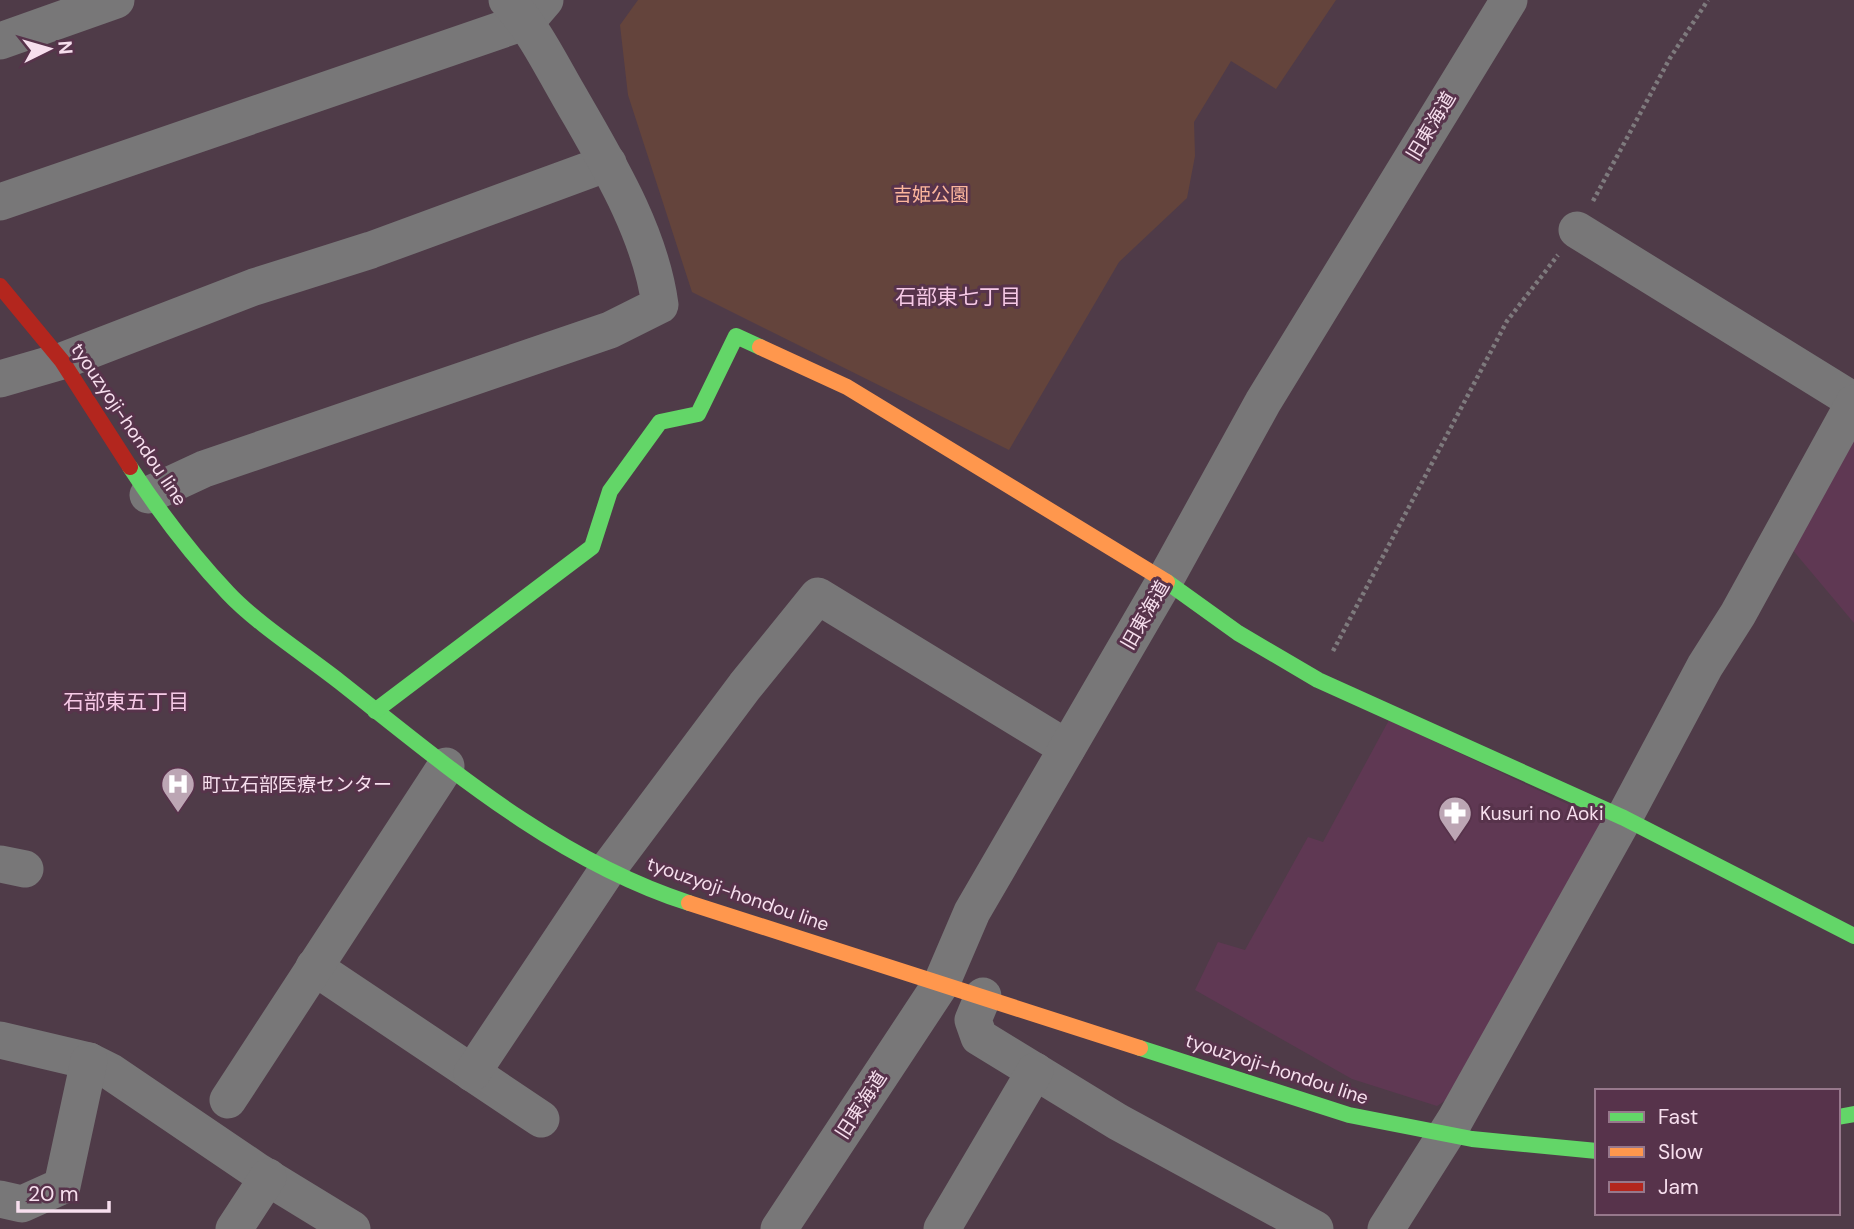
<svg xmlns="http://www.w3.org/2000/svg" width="1854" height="1229" viewBox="0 0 1854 1229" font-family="'DM Sans','Noto Sans JP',sans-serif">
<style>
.built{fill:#5f3853}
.green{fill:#64443c}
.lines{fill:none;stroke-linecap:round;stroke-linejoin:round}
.path{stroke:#7e7a7d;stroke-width:4.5;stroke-dasharray:3.5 3.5;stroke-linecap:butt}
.street{stroke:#787778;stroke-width:37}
.fast{stroke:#63d668;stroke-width:16}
.slow{stroke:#ff974d;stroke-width:16}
.jam{stroke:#b3261e;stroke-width:16}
.labels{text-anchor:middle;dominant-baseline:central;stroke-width:6;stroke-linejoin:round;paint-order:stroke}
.street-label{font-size:19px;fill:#f7dfee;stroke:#57334b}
.park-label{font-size:19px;fill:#fcb69d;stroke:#57334b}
.poi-label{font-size:19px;fill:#f7dfee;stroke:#57334b;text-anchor:start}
.neighbourhood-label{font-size:21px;fill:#f6c9e6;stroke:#57334b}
</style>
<rect width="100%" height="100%" fill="#4f3b48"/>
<!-- built -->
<g class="built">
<polygon points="1854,437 1854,623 1791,548"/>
<polygon points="1389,720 1610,824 1455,1094 1437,1106 1352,1079 1195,990 1218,942 1245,950 1308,837 1323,842"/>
</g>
<!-- green -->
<polygon class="green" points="638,0 1336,0 1276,89 1231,61 1194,122 1195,156 1187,198 1119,262 1009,450 692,292 628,95 620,25"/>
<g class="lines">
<!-- path -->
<g class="path">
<polyline points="1593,201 1670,58 1708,0"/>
<polyline points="1333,651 1507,321 1558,255"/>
</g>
<!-- street -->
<g class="street">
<polyline points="0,41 116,0"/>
<polyline points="0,202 527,21 545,0"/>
<polyline points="1577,230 1854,401"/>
<polyline points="0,379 62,361 254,287 371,250 608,163"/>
<path d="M148,495L204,469L610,330L660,305C650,230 605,159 568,94C549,61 533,28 507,0"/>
<polyline points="0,864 25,869"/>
<polyline points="314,967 541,1119"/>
<polyline points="983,996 973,1020 979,1037 1118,1122 1315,1229"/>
<polyline points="0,1040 89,1061 111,1072 257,1171 352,1229"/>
<polyline points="472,1073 608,869 745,686 818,596 1067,748"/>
<polyline points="228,1100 446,766"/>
<polyline points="0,1199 22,1204 62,1186 89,1061"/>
<polyline points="234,1229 268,1177"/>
<polyline points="779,1229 942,982 972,912 1165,580 1263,402 1509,0"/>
<polyline points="942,1229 1035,1071"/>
<polyline points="1386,1229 1455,1120 1624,818 1705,666 1738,614 1854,403"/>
</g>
<!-- fast -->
<g class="fast">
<path d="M130,467C158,510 192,555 228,593C256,623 307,656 340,682C449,768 556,860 689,903"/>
<polyline points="1167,582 1238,633 1318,680 1624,818 1854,936"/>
<polyline points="375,711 592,547 610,491 660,422 698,414 736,336 760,347"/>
<polyline points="1140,1048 1349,1115 1472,1139 1597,1151"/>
<polyline points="1838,1117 1854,1114"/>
</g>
<!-- slow -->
<g class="slow">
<polyline points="760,347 847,387 1167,582"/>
<polyline points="689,903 1140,1048"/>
</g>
<!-- jam -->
<polyline class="jam" points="0,286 62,361 130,467"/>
</g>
<!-- icons -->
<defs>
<g id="hospital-pin" transform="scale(1.75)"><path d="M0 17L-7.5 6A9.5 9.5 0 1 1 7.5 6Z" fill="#bca6b4" stroke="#57334b"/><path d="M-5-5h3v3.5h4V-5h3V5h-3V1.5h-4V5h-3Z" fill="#fff"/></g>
<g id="pharmacy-pin" transform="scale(1.75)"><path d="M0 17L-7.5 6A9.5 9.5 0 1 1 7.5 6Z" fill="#bca6b4" stroke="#57334b"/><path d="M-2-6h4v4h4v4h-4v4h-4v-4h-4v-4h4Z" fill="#fff"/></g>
</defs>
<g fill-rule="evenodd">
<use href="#hospital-pin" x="178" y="784"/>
<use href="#pharmacy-pin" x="1455" y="813"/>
</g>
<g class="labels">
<!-- street labels -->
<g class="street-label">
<text transform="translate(1431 126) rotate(-59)">旧東海道</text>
<text transform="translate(129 424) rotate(56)">tyouzyoji-hondou line</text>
<text transform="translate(1145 615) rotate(-60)">旧東海道</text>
<text transform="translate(738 894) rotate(19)">tyouzyoji-hondou line</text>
<text transform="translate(1277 1069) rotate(18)">tyouzyoji-hondou line</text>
<text transform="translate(861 1105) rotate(-57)">旧東海道</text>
</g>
<!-- park labels -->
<g class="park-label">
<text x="931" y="194">吉姫公園</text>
</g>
<!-- poi labels -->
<g class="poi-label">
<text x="202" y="784">町立石部医療センター</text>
<text x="1480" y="813">Kusuri no Aoki</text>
</g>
<!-- neighbourhood labels -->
<g class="neighbourhood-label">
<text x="958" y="297">石部東七丁目</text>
<text x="126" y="702">石部東五丁目</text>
</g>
</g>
<!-- legend -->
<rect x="1595" y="1089" width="245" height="126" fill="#57334b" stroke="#97788c" stroke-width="2"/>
<rect x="1609" y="1112" width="35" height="10" fill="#63d668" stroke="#97788c" stroke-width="2"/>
<text x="1658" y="1124" font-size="21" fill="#f7dfee">Fast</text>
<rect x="1609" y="1147" width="35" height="10" fill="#ff974d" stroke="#97788c" stroke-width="2"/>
<text x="1658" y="1159" font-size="21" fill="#f7dfee">Slow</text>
<rect x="1609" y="1182" width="35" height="10" fill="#b3261e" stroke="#97788c" stroke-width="2"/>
<text x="1658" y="1194" font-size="21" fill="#f7dfee">Jam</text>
<!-- north arrow -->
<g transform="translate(49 49) rotate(85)" stroke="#57334b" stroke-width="5" paint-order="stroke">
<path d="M0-5L12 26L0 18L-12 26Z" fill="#f7dfee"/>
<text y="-10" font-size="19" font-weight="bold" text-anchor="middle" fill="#f7dfee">N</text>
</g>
<!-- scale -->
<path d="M18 1201v10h91v-10" fill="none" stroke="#f7dfee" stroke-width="3.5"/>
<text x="28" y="1201" font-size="21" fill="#f7dfee" stroke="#57334b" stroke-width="5" paint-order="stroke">20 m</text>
</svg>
